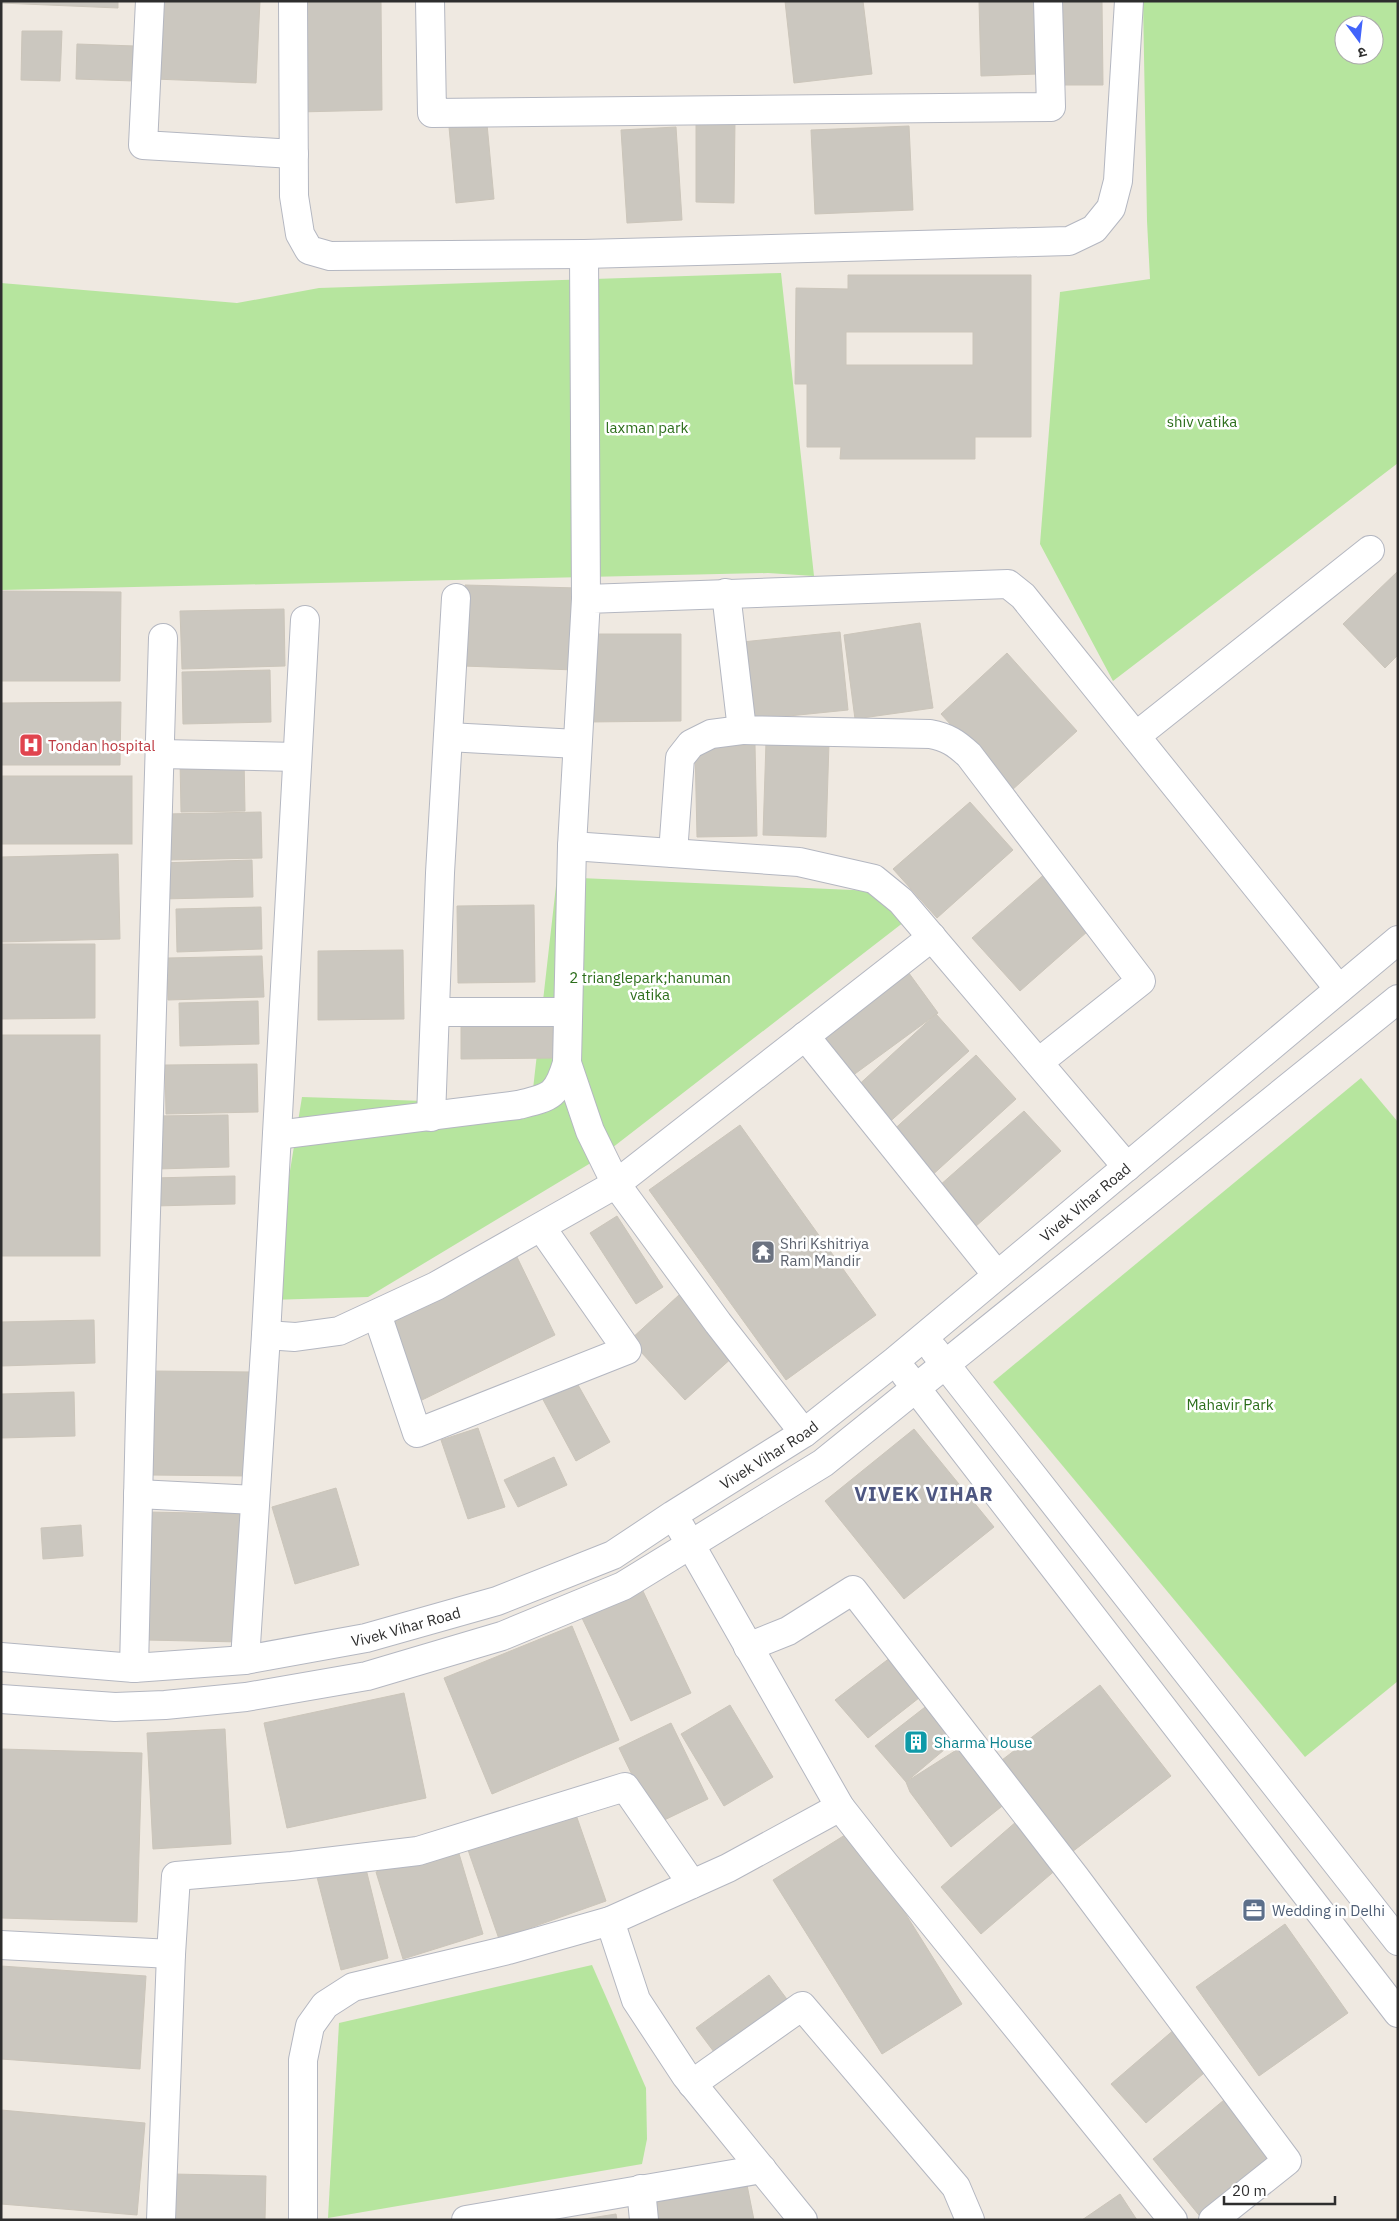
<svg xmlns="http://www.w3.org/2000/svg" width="1399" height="2221" viewBox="0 0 1399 2221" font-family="'IBM Plex Sans','Noto Sans Devanagari',sans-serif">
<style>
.green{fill:#b6e59e;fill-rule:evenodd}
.building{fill:#cbc7bf;stroke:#cbc5ba;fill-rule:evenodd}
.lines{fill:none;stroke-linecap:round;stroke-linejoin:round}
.minor-casing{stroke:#b4b7c1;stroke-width:30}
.minor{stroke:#fff;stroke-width:28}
.labels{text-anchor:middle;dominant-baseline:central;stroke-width:5;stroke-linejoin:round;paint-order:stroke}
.park-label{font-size:15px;fill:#2c6e1b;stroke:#fff}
.health-label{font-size:15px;fill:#be3a42;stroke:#fff;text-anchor:start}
.street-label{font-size:15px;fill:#2e2e2e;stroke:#fff}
.worship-label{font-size:15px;fill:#5b616d;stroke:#fff;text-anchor:start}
.culture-label{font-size:15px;fill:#0d838f;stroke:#fff;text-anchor:start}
.service-label{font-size:15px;fill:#4e5e75;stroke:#fff;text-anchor:start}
.district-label{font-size:20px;font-weight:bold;letter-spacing:1px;fill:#4d5680;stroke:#fff}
</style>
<rect width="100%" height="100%" fill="#efe9e1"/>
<!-- green -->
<g class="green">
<path d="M1143,1H1398V463L1113,681L1040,544L1060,292L1150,279L1147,221ZM1344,25H1374V55H1344Z"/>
<polygon points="781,273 814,576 768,573 1,590 1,283 237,303 319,288"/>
<polygon points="557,877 875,891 904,922 599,1158 368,1297 269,1300 302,1097 517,1104 532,1098"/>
<polygon points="1361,1078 1398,1122 1398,1681 1305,1757 993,1382"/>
<polygon points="592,1965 646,2088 647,2139 642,2164 328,2218 339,2023"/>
</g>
<!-- building -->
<g class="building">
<polygon points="1,1 118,1 118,8 1,3"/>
<polygon points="157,1 260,1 256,83 154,79"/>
<polygon points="297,1 381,1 382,110 298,112"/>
<polygon points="785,1 863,1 872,74 794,83"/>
<polygon points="979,1 1036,1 1038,74 981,76"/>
<polygon points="1061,1 1102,1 1103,85 1063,85"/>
<polygon points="22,31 62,31 60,81 21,80"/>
<polygon points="77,44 135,46 134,81 76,79"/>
<polygon points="735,120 734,203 696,202 696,121"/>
<polygon points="487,124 494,199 456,203 449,127"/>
<polygon points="909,126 913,210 815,214 811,130"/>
<polygon points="676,127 682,220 627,223 621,130"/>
<path d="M848,275H1031V437H975V459H840L841,447H807V384H795L796,288L848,289ZM846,332H973V365H846Z"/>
<polygon points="1398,571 1398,655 1385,668 1343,624"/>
<polygon points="465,585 578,588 575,670 463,666"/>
<polygon points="1,591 121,592 120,681 1,681"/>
<polygon points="284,609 285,666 182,669 180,611"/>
<polygon points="920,623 933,708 855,719 844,635"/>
<polygon points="840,632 848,710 749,720 742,642"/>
<polygon points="586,634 681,634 681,721 586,722"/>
<polygon points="1007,653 1077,731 1011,791 941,714"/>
<polygon points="270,670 271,722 183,724 182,672"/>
<polygon points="121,702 120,765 1,765 1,703"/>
<polygon points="766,742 829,743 826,837 763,835"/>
<polygon points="755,745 757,836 697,837 695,747"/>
<polygon points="244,758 245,811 181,812 180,760"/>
<rect x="1" y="776" width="131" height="68"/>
<polygon points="970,802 1013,850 937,918 893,869"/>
<polygon points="261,812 262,858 167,860 166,814"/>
<polygon points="118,854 120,939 1,942 1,857"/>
<polygon points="252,860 253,897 161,899 160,863"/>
<polygon points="1048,871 1096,924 1020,991 972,938"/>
<polygon points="534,905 535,982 458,983 457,906"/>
<polygon points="261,907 262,949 177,952 176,909"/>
<polygon points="1,944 95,944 95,1018 1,1019"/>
<polygon points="403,950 404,1019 318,1020 318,951"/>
<polygon points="262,956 264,997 168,1000 167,958"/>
<polygon points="903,965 938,1013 852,1076 817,1028"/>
<polygon points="258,1001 259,1044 180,1046 179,1003"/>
<polygon points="936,1014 969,1051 885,1126 853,1090"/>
<polygon points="553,1021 554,1058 461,1059 461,1023"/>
<rect x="1" y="1035" width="99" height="221"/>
<polygon points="976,1055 1016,1099 929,1178 889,1134"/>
<polygon points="257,1064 258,1112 166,1114 165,1065"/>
<polygon points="1024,1111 1061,1151 975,1227 939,1186"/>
<polygon points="228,1115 229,1167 157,1169 156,1116"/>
<polygon points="740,1125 876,1315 786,1380 649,1190"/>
<polygon points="235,1176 235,1204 154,1206 153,1178"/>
<polygon points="617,1216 663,1287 636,1304 590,1233"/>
<polygon points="516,1255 555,1335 422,1400 383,1320"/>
<polygon points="679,1295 734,1356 685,1400 630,1340"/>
<polygon points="94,1320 95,1363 1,1366 1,1322"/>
<polygon points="152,1371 251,1372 249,1476 151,1475"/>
<polygon points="573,1376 610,1442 576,1461 540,1394"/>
<polygon points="74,1392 75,1436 1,1438 1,1394"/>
<polygon points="478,1428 505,1507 468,1519 441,1440"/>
<polygon points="914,1429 994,1527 904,1599 825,1501"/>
<polygon points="554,1457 567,1485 518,1507 504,1480"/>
<polygon points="336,1488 359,1565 295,1584 272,1507"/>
<polygon points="148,1512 245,1514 241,1642 145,1640"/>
<polygon points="81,1525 83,1556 43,1559 41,1528"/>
<polygon points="642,1589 691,1693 631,1721 582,1618"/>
<polygon points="572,1626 619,1740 492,1794 444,1678"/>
<polygon points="895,1654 924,1694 868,1738 835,1700"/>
<polygon points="1100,1685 1171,1776 1072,1852 1002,1760"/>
<polygon points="404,1693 426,1798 287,1828 264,1723"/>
<polygon points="929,1704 957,1739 906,1782 875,1746"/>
<polygon points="730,1705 773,1777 724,1806 681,1734"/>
<polygon points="671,1723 708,1799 656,1824 619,1748"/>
<polygon points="225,1729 231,1844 153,1849 147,1733"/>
<polygon points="969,1742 1006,1803 951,1847 910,1792 906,1782"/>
<polygon points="1,1749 142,1753 137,1922 1,1918"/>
<polygon points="574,1809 606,1901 499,1939 467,1847"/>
<polygon points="1017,1821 1058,1868 981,1934 941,1887"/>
<polygon points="853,1830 962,2004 882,2054 773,1880"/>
<polygon points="457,1847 483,1934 403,1959 376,1872"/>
<polygon points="365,1865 388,1958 341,1970 317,1877"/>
<polygon points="1285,1924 1348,2013 1259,2076 1196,1987"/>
<polygon points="1,1966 146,1976 140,2069 1,2059"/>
<polygon points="769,1975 789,2002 717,2056 696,2028"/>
<polygon points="1176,2028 1211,2067 1146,2123 1111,2084"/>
<polygon points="1224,2100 1276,2163 1203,2220 1153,2159"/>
<polygon points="1,2110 145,2123 137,2215 1,2204"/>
<polygon points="173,2174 266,2176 265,2220 171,2220"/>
<polygon points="746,2180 754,2220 652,2220 648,2202"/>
<polygon points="1120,2194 1137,2220 1082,2220"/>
<polygon points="616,2214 617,2220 578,2220"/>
</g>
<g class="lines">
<!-- minor casing -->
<g class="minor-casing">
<g id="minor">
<polyline points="150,1 143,145 294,154"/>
<polyline points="293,1 294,196 300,234 309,250 330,256 584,254 1069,241 1094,229 1111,208 1118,181 1129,1"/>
<polyline points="430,1 432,113 1051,107 1048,1"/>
<polyline points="584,254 586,599"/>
<path d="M726,593L742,730L930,734C947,737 956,743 969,755L1141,981L1039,1062"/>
<polyline points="1136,736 1370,550"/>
<polyline points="448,737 577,744"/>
<polyline points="160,754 297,757"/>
<polyline points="572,846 799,862 874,879 901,901 1127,1167"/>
<polyline points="673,853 680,758 691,744 711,734 742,730"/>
<polyline points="435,1012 568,1012"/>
<polyline points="805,1036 997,1275"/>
<polyline points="567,1063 590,1131 616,1184 718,1323 804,1433"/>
<polyline points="431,1117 440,873 456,598"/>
<path d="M277,1135L518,1105C550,1097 557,1097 567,1063L572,846L586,599L1008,584L1023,596L1339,989"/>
<polyline points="377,1314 417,1433 627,1350 541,1227"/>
<polyline points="266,1335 295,1337 339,1331 436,1286 616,1184 932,937"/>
<polyline points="934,1350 1398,1941"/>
<polyline points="905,1374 1398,2013"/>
<polyline points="138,1494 255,1500"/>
<polyline points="681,1528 840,1807 884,1863 1173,2220"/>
<polyline points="748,1647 788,1631 853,1590 1075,1877 1287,2161 1213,2220"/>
<path id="s1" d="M1,1657L134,1668L245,1660L366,1638L497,1601L613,1555L673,1515L804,1433L895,1361L1398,940"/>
<polyline points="245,1660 266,1335 305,620"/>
<polyline points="134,1668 140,1415 163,638"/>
<polyline points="1,1699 115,1707 165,1705 246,1697 367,1676 502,1636 623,1586 823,1463 1398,999"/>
<polyline points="610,1921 636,2000 686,2076 803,2220"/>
<polyline points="1,1945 171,1954"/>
<polyline points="692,2084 802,2006 956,2187 970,2220"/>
<polyline points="641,2189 644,2220"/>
<polyline points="161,2220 171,1954 176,1876 292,1866 418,1851 625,1787 692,1884"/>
<polyline points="303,2220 303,2060 310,2026 325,2005 353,1987 508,1950 610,1921 728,1868 840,1807"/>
<polyline points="466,2220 762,2169"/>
</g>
</g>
<!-- minor -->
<use href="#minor" class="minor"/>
</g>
<!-- icons -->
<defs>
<g id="hospital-square" transform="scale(1.25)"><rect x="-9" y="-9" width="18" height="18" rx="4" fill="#e0444e" stroke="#fff"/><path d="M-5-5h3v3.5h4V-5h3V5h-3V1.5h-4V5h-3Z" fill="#fff"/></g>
<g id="temple-square" transform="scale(1.25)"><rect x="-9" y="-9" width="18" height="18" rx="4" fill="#6b7280" stroke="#fff"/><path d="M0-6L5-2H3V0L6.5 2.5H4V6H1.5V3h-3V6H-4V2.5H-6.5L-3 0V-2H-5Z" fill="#fff"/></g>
<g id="building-square" transform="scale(1.25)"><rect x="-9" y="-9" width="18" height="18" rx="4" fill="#0f9aa8" stroke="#fff"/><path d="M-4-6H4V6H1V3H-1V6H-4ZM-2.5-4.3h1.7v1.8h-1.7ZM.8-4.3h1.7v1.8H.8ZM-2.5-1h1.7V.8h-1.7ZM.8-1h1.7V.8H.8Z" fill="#fff"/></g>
<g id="office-square" transform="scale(1.25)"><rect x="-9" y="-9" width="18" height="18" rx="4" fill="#5c6f8a" stroke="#fff"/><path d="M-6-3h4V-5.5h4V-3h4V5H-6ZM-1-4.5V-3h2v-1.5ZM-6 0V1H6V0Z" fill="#fff"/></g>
</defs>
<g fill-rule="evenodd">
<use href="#hospital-square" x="31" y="745"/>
<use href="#temple-square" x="763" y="1252"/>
<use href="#building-square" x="916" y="1742"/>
<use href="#office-square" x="1254" y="1910"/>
</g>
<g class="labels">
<!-- park labels -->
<g class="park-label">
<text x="1202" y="421">shiv vatika</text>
<text x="647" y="427">laxman park</text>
<text x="650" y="977">2 trianglepark;hanuman<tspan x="650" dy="17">vatika</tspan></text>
<text x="1230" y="1404">Mahavir Park</text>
</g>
<!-- health labels -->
<g class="health-label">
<text x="48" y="745">Tondan hospital</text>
</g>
<!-- street labels -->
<g class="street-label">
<text stroke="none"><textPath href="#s1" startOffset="1219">Vivek Vihar Road</textPath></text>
<text stroke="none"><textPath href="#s1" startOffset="814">Vivek Vihar Road</textPath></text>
<text stroke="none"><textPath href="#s1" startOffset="409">Vivek Vihar Road</textPath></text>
</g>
<!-- worship labels -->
<g class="worship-label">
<text x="780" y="1243">Shri Kshitriya<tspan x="780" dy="17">Ram Mandir</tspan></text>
</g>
<!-- culture labels -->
<g class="culture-label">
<text x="934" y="1742">Sharma House</text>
</g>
<!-- service labels -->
<g class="service-label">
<text x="1272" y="1910">Wedding in Delhi</text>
</g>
<!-- district labels -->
<g class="district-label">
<text x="924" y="1493">VIVEK VIHAR</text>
</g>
</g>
<!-- border -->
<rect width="1399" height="2221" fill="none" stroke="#2e2e2e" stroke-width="5"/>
<!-- north arrow -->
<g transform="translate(1359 40) rotate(165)"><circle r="24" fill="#ffffff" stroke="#ababab"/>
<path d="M0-4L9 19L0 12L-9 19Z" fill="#4264fb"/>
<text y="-8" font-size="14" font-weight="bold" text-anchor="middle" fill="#2e2e2e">उ</text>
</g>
<!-- scale -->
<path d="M1224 2196v8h111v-8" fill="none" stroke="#2e2e2e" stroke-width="2.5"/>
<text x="1232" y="2196" font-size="15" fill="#2e2e2e" stroke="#ffffff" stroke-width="4" paint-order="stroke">20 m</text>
</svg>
